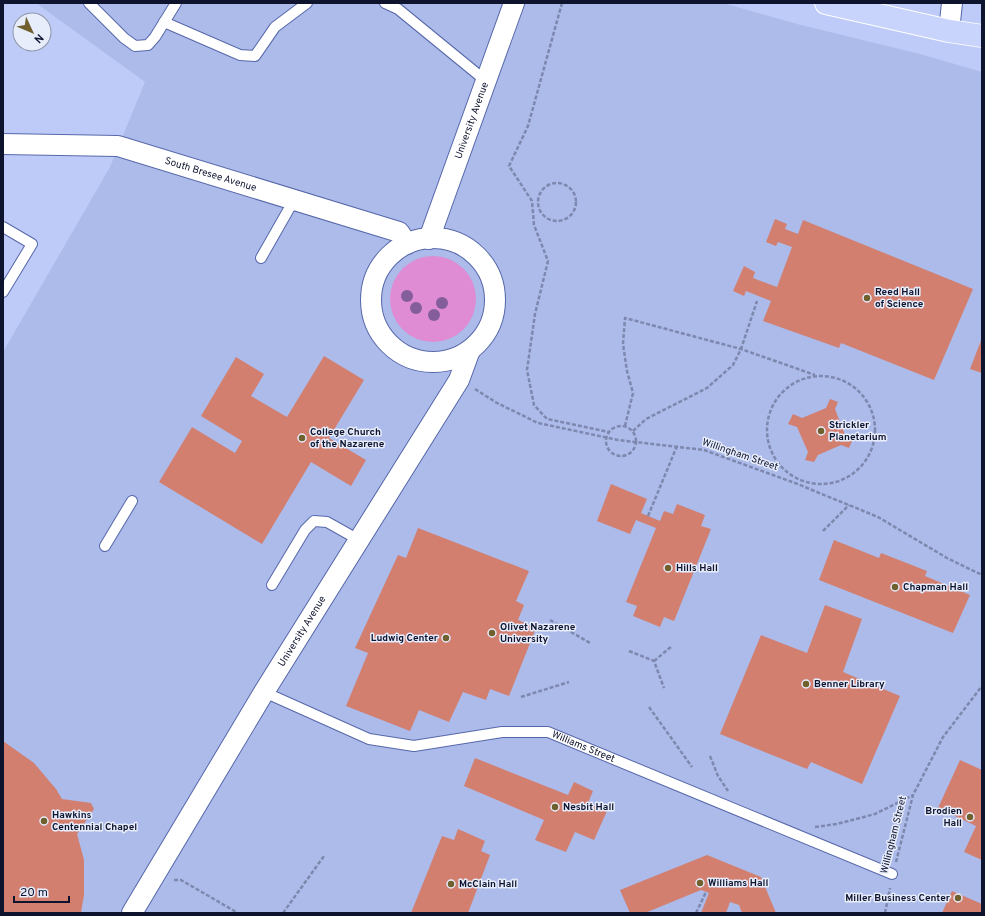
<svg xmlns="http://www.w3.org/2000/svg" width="985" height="916" viewBox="0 0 985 916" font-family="Overpass,sans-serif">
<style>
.built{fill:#acbbea}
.green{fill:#df8cd4}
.building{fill:#d27f70}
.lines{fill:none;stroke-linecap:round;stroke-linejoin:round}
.lane-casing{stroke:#5768aa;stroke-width:12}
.street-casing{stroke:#5768aa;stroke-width:22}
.primary-casing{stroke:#fff;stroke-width:24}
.path{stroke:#7e88ae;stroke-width:2.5;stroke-dasharray:4 2;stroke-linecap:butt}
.lane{stroke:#fff;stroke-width:10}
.street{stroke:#fff;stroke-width:20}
.primary{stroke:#c8d4fc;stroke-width:22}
.tree{fill:#835e9a}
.poi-dot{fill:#70602e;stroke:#e8edfc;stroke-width:1.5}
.labels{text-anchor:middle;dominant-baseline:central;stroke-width:3;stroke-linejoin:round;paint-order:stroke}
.street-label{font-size:10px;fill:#0e142e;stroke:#e8edfc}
.poi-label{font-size:10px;font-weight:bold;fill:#0e142e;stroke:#e8edfc;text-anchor:start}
</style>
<rect width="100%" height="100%" fill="#becbf8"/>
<!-- built -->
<polygon class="built" points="36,3 723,3 797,24 920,54 982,72 982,913 3,913 3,352 110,167 145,82"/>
<!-- green -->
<circle class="green" cx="433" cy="299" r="43"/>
<!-- building -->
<g class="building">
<polygon points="775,219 787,224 785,229 798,234 803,220 973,289 934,380 841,343 839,348 763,321 771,301 746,291 744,296 733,291 744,266 755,272 753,278 777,287 792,247 778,242 776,246 766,242"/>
<polygon points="982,338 982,373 970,369"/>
<polygon points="324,356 364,380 329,438 366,460 351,486 311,462 262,544 159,482 192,427 235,453 242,441 201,416 236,357 264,374 251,396 287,417"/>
<polygon points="830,399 838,402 835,409 845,435 853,439 849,448 841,445 818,455 814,462 805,460 808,452 797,427 788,424 793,414 802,418 826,408"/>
<polygon points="611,484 647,499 641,513 660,521 664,511 673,514 677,504 705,515 701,526 711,529 674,621 664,617 660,627 633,616 637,606 626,602 656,528 636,520 630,534 597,521"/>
<polygon points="418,528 529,571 516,601 524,605 518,620 536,628 509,696 490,689 486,700 463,692 449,722 419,710 410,731 346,706 368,653 355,648 398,555 406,558"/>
<polygon points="834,540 879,558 881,553 927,571 925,576 970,595 953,633 819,580"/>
<polygon points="825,605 862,619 843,672 900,696 862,784 811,762 807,769 720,734 761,635 807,653"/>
<polygon points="3,741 34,763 56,789 62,799 91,803 94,809 77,834 84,860 84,895 81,913 3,913"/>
<polygon points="475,758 568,795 574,782 593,791 588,803 607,811 594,840 575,832 566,852 535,840 544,820 464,786"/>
<polygon points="960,760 982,770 982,860 964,852 976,826 938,808"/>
<polygon points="458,829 485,841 481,851 490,855 468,913 411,913 442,836 454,840"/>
<polygon points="707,855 761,877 776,913 742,913 739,905 730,902 726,913 701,913 709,893 701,890 645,913 630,913 620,890"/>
<polygon points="952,891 982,904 982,913 942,913"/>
</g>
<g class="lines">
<!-- lane casing -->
<g class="lane-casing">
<g id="lane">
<polyline points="89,3 124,38 135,46 148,45 155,37 176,3"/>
<polyline points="385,3 398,9 486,81"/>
<polyline points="164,22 240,55 255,56 275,27 307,3"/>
<polyline points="3,227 32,244 3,292"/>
<polyline points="261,258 294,200"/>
<polyline points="105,546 132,501"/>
<polyline points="272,585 305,530 314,521 327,522 359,540"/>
<path id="s1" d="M264,692L369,739L414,746L502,732H548L892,874"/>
</g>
</g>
<!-- street casing -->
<g class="street-casing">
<g id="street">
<polyline points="949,31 952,3"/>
<path id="s2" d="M3,144L118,146L399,232L407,244"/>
<circle cx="433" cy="300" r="62"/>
<path id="s3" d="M429,239L514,3"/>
<path id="s4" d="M132,913L264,692L459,380L470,350"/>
</g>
</g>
<!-- primary casing -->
<g class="primary-casing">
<polyline id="primary" points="826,3 949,31 982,36"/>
</g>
<!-- path -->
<g class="path">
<polyline points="562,3 528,126 509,166 532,201 534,225 548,261 535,314 527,370 534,405 547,419 609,432"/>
<circle cx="557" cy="202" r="19"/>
<circle cx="821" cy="430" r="54"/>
<polyline points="475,389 497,403 538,423 618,440 704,450 795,483 878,517 947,558 982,575"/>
<circle cx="621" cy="441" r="15"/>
<polyline points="625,426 633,393 627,371 623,344 625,318 741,349 815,375"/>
<polyline points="633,431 646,419 707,388 733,365 741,349 757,301"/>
<polyline points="648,516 677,446"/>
<polyline points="823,531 849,505"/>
<polyline points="550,620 590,643"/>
<polyline points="629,651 654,661 664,688"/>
<polyline points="654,661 672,646"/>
<polyline points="521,697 569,682"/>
<polyline points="649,707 692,767"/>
<polyline points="710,756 718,776 728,791"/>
<polyline points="815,827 837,824 875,814 913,795"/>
<polyline points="896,862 913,795 943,737 982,686"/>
<polyline points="174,880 181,880 238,913"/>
<polyline points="283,913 324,856"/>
<polyline points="696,913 706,892"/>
<polyline points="885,913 890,888"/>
</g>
<!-- lane -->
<use href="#lane" class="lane"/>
<!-- street -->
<use href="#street" class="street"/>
<!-- primary -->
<use href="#primary" class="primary"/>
</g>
<!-- trees -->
<g class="tree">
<circle cx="407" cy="296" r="6"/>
<circle cx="442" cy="303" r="6"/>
<circle cx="416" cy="308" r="6"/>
<circle cx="434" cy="315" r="6"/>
</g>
<!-- markers -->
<g class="poi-dot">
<circle cx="867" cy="298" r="4"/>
<circle cx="821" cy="431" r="4"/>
<circle cx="302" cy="438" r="4"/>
<circle cx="668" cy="568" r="4"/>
<circle cx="895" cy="587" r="4"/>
<circle cx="492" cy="633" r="4"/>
<circle cx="446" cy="638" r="4"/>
<circle cx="806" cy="684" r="4"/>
<circle cx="555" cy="807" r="4"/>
<circle cx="970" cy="817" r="4"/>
<circle cx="44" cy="821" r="4"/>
<circle cx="700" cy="883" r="4"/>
<circle cx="451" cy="884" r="4"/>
<circle cx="958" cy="898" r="4"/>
</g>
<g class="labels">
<!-- street labels -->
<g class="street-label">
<text stroke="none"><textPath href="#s3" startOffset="126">University Avenue</textPath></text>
<text stroke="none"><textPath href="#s2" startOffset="212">South Bresee Avenue</textPath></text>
<text transform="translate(740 455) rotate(19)">Willingham Street</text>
<text stroke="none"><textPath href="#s4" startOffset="329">University Avenue</textPath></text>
<text stroke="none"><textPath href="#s1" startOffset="334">Williams Street</textPath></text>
<text transform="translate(894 835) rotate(-76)">Willingham Street</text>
</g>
<!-- poi labels -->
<g class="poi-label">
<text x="875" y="292">Reed Hall<tspan x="875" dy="12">of Science</tspan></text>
<text x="829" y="425">Strickler<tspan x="829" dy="12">Planetarium</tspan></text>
<text x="310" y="432">College Church<tspan x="310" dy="12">of the Nazarene</tspan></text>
<text x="676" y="568">Hills Hall</text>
<text x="903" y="587">Chapman Hall</text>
<text x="500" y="627">Olivet Nazarene<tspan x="500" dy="12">University</tspan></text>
<text x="438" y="638" text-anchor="end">Ludwig Center</text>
<text x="814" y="684">Benner Library</text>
<text x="563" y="807">Nesbit Hall</text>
<text x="962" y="811" text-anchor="end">Brodien<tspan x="962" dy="12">Hall</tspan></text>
<text x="52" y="815">Hawkins<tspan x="52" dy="12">Centennial Chapel</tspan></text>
<text x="708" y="883">Williams Hall</text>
<text x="459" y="884">McClain Hall</text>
<text x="950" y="898" text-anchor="end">Miller Business Center</text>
</g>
</g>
<!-- border -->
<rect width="985" height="916" fill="none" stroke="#0e142e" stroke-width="8"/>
<!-- north arrow -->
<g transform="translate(32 32) rotate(134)"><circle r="19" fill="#e8edfc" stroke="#9196aa"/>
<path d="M0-3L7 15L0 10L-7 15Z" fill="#70602e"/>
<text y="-6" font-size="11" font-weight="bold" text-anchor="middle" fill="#0e142e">N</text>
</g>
<!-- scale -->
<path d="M14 896v6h55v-6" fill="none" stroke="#0e142e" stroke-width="2"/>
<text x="20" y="896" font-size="12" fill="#0e142e" stroke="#e8edfc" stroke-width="3" paint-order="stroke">20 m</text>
</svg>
